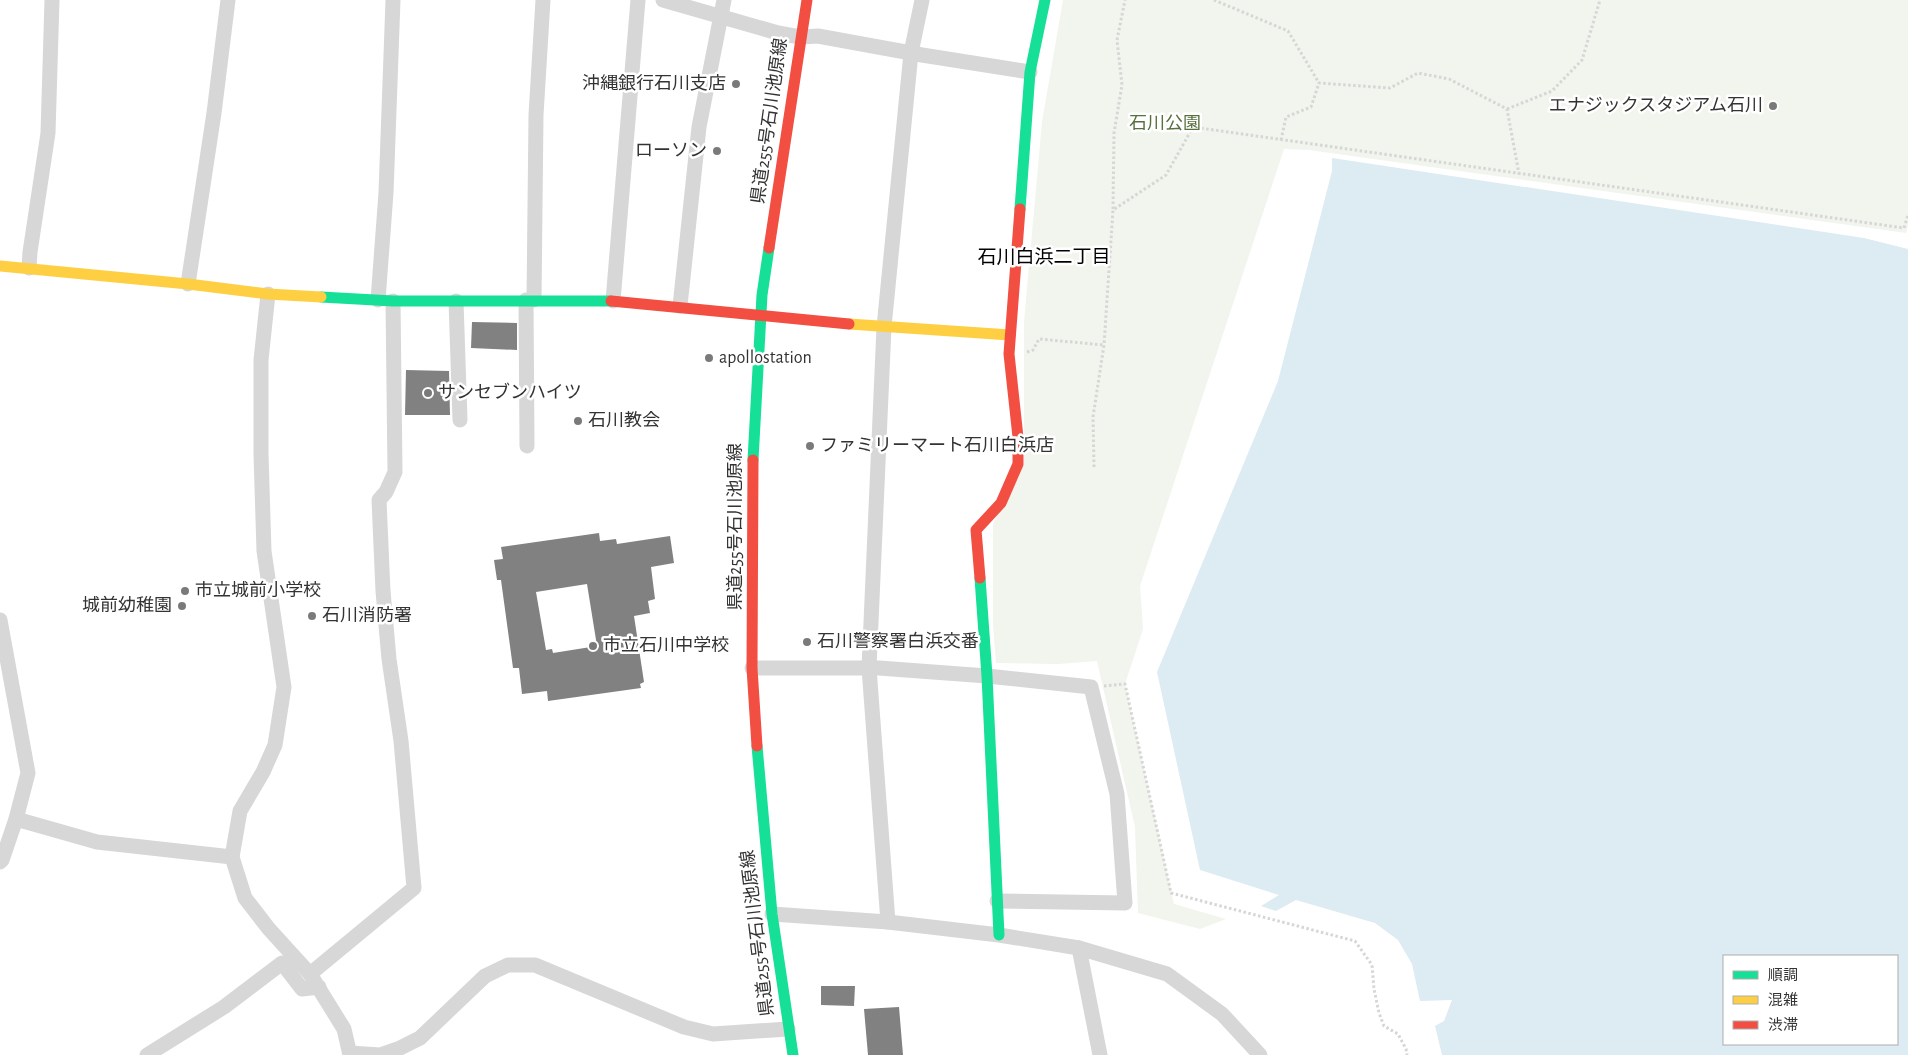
<svg xmlns="http://www.w3.org/2000/svg" width="1908" height="1055" viewBox="0 0 1908 1055" font-family="'Alegreya Sans','Noto Sans JP',sans-serif">
<style>
.green{fill:#f1f5ed}
.water{fill:#ddebf3;fill-rule:evenodd}
.building{fill:#818181;fill-rule:evenodd}
.lines{fill:none;stroke-linecap:round;stroke-linejoin:round}
.path{stroke:#d6d6d6;stroke-width:3;stroke-dasharray:2.5 2.5;stroke-linecap:butt}
.street{stroke:#d7d7d7;stroke-width:15}
.fast{stroke:#16e098;stroke-width:11}
.slow{stroke:#ffcf43;stroke-width:11}
.jam{stroke:#f24e42;stroke-width:11}
.poi-dot{fill:#7a7a7a;stroke:#fff;stroke-width:2}
.labels{text-anchor:middle;dominant-baseline:central;stroke-width:5;stroke-linejoin:round;paint-order:stroke}
.poi-label{font-size:18px;fill:#333;stroke:#fff;text-anchor:start}
.street-label{font-size:18px;fill:#333;stroke:#fff}
.park-label{font-size:18px;fill:#56703f;stroke:#fff}
.neighbourhood-label{font-size:19px;fill:#000;stroke:#fff}
</style>
<rect width="100%" height="100%" fill="#fff"/>
<!-- green -->
<polygon class="green" points="1063,0 1908,0 1908,226 1906,233 1309,150 1284,149 1140,586 1143,629 1125,684 1174,904 1226,919 1200,929 1138,913 1135,827 1097,661 1058,664 996,663 993,625 993,524 1024,462 1024,322 1042,122"/>
<!-- water -->
<path class="water" d="M1332,158L1864,238L1908,249V1055H1442L1435,1026L1444,1021L1452,1000L1420,1001L1412,964L1398,940L1375,923L1296,900L1276,911L1261,906L1279,895L1200,870L1157,672L1278,381L1332,171ZM1724,956H1897V1044H1724Z"/>
<!-- building -->
<g class="building">
<polygon points="472,322 517,323 517,350 471,348"/>
<polygon points="406,370 449,371 450,415 405,415"/>
<path d="M599,533L600,541L616,539L617,544L670,536L674,563L651,567L655,599L648,601L650,613L634,616L644,682L640,684L641,688L548,701L547,691L522,694L519,668H513L501,580H497L494,560L503,559L501,547ZM587,584L597,646L553,653L552,649L546,650L536,592Z"/>
<polygon points="821,986 855,986 854,1006 821,1005"/>
<polygon points="899,1007 903,1055 868,1055 864,1009"/>
</g>
<g class="lines">
<!-- path -->
<g class="path">
<polyline points="1214,0 1288,31 1319,83"/>
<polyline points="1507,109 1552,91 1582,60 1600,0"/>
<polyline points="1281,140 1286,117 1311,107 1319,83 1390,88 1418,73 1449,79 1507,109 1519,174"/>
<polyline points="1113,209 1114,133 1122,85 1117,40 1125,0"/>
<polyline points="1027,352 1033,350 1039,339 1104,345"/>
<polyline points="1094,467 1093,417 1104,345 1113,210 1166,175 1193,127 1904,228 1908,215"/>
<polyline points="1104,686 1125,684 1171,893 1355,941 1372,965 1374,989 1379,1013 1384,1026 1398,1034 1406,1049 1407,1055"/>
</g>
<!-- street -->
<g class="street">
<polyline points="663,0 778,33 800,37 818,36 922,55 1030,72"/>
<polyline points="29,268 30,252 48,133 52,0"/>
<polyline points="188,284 214,113 228,0"/>
<polyline points="268,294 261,360 261,454 264,551 284,687 275,745 263,772 240,811 232,857 245,898 269,929 310,974 344,1029 350,1055"/>
<polyline points="378,300 386,193 393,0"/>
<polyline points="526,300 527,446"/>
<polyline points="534,300 536,115 543,0"/>
<polyline points="456,301 460,420"/>
<polyline points="613,301 638,0"/>
<polyline points="680,306 699,127 724,0"/>
<polyline points="0,620 28,773 16,819 2,860 0,862"/>
<polyline points="752,668 879,668 987,676 1091,687 1117,794 1125,903 997,901"/>
<polyline points="16,819 97,842 232,857"/>
<polyline points="772,914 888,922 999,935 1079,948 1167,974 1222,1014 1260,1055"/>
<polyline points="888,922 869,668 884,327 911,53 922,0"/>
<polyline points="1079,948 1100,1055"/>
<polyline points="310,974 414,888 401,741 389,659 383,591 379,500 386,492 395,472 393,301"/>
<polyline points="350,1053 380,1055 400,1048 420,1038 485,976 508,965 535,965 684,1027 713,1034 788,1029"/>
<polyline points="147,1055 224,1007 282,963 302,989 319,987"/>
</g>
<!-- fast -->
<g class="fast">
<polyline points="1020,209 1030,72 1045,0"/>
<polyline points="321,297 393,301 611,301"/>
<polyline points="753,460 762,295 769,248"/>
<polyline points="980,578 987,676 999,935"/>
<polyline points="757,746 772,914 793,1055"/>
</g>
<!-- slow -->
<g class="slow">
<polyline points="0,266 188,284 268,294 321,297"/>
<polyline points="849,324 1010,335"/>
</g>
<!-- jam -->
<g class="jam">
<polyline points="769,248 807,0"/>
<polyline points="611,301 849,324"/>
<polyline points="753,460 752,668 757,746"/>
<polyline points="980,578 976,530 1001,503 1018,464 1018,437 1009,354 1020,209"/>
</g>
</g>
<!-- markers -->
<g class="poi-dot">
<circle cx="736" cy="84" r="5"/>
<circle cx="1773" cy="106" r="5"/>
<circle cx="717" cy="151" r="5"/>
<circle cx="709" cy="358" r="5"/>
<circle cx="428" cy="393" r="5"/>
<circle cx="578" cy="421" r="5"/>
<circle cx="810" cy="446" r="5"/>
<circle cx="185" cy="591" r="5"/>
<circle cx="182" cy="606" r="5"/>
<circle cx="312" cy="616" r="5"/>
<circle cx="807" cy="642" r="5"/>
<circle cx="593" cy="646" r="5"/>
</g>
<g class="labels">
<!-- poi labels -->
<g class="poi-label">
<text x="726" y="84" text-anchor="end">沖縄銀行石川支店</text>
<text x="1763" y="106" text-anchor="end">エナジックスタジアム石川</text>
<text x="707" y="151" text-anchor="end">ローソン</text>
<text x="719" y="358">apollostation</text>
<text x="438" y="393">サンセブンハイツ</text>
<text x="588" y="421">石川教会</text>
<text x="820" y="446">ファミリーマート石川白浜店</text>
<text x="195" y="591">市立城前小学校</text>
<text x="172" y="606" text-anchor="end">城前幼稚園</text>
<text x="322" y="616">石川消防署</text>
<text x="817" y="642">石川警察署白浜交番</text>
<text x="603" y="646">市立石川中学校</text>
</g>
<!-- street labels -->
<g class="street-label">
<text transform="translate(770 121) rotate(-82)">県道255号石川池原線</text>
<text transform="translate(736 527) rotate(-90)">県道255号石川池原線</text>
<text transform="translate(758 933) rotate(-97)">県道255号石川池原線</text>
</g>
<!-- park labels -->
<g class="park-label">
<text x="1165" y="124">石川公園</text>
</g>
<!-- neighbourhood labels -->
<g class="neighbourhood-label">
<text x="1044" y="257">石川白浜二丁目</text>
</g>
</g>
<!-- legend -->
<rect x="1723" y="955" width="175" height="90" fill="#ffffff" stroke="#adadad"/>
<rect x="1733" y="971" width="25" height="8" fill="#16e098" stroke="#adadad"/>
<text x="1768" y="980" font-size="15" fill="#333333">順調</text>
<rect x="1733" y="996" width="25" height="8" fill="#ffcf43" stroke="#adadad"/>
<text x="1768" y="1005" font-size="15" fill="#333333">混雑</text>
<rect x="1733" y="1021" width="25" height="8" fill="#f24e42" stroke="#adadad"/>
<text x="1768" y="1030" font-size="15" fill="#333333">渋滞</text>
</svg>
